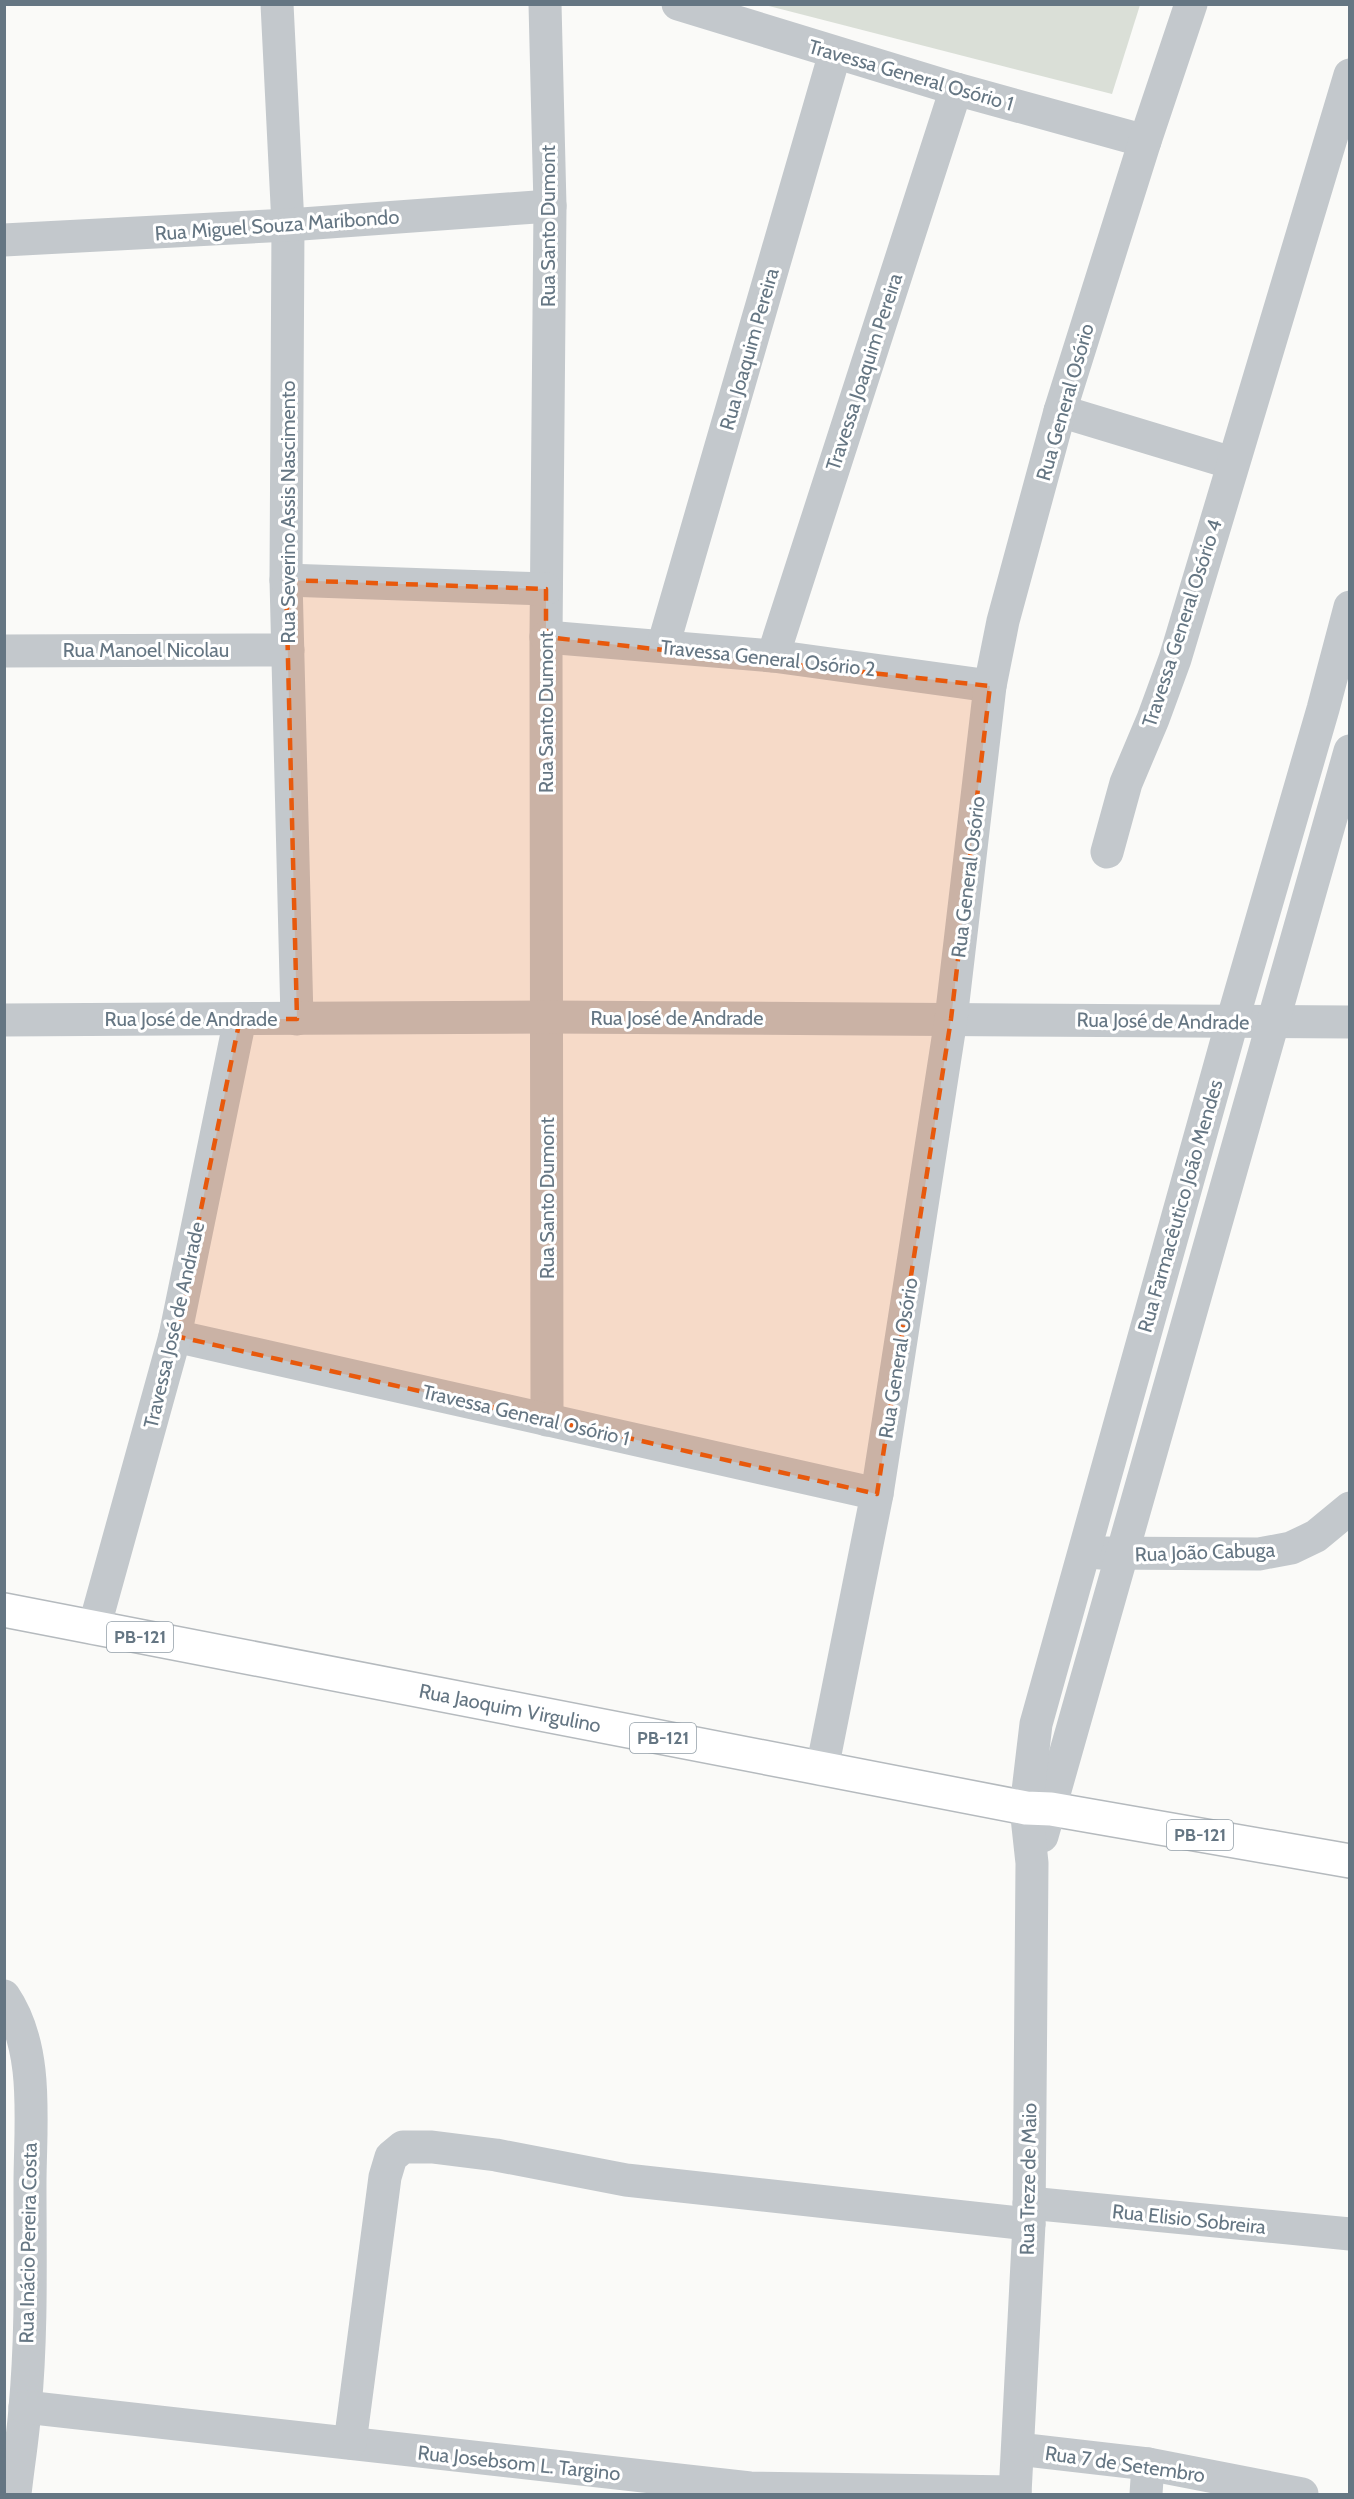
<svg xmlns="http://www.w3.org/2000/svg" width="1354" height="2499" viewBox="0 0 1354 2499" font-family="Cabin,sans-serif">
<style>
.green{fill:#dadfd7}
.lines{fill:none;stroke-linecap:round;stroke-linejoin:round}
.major-casing{stroke:#b5babe;stroke-width:36}
.minor{stroke:#c3c8cc;stroke-width:33}
.major{stroke:#fff;stroke-width:33}
.marked{fill:#e8590c;fill-opacity:0.2;stroke:#e8590c;stroke-width:4.5;stroke-dasharray:12 8;stroke-linejoin:round}
.labels{text-anchor:middle;dominant-baseline:central;stroke-width:6;stroke-linejoin:round;paint-order:stroke}
.shield{fill:#fff;stroke:#939fa8;stroke-width:1.5}
.shield-label{font-size:18px;font-weight:bold;fill:#657683}
.street-label{font-size:20px;fill:#657683;stroke:#fff}
</style>
<rect width="100%" height="100%" fill="#fafaf8"/>
<!-- green -->
<polygon class="green" points="765,5 1140,5 1112,94"/>
<g class="lines">
<!-- major casing -->
<g class="major-casing">
<polyline id="major" points="4,1610 1026,1808 1051,1809 1350,1861"/>
</g>
<!-- minor -->
<g class="minor">
<polyline points="277,4 288,225 286,580 297,1019"/>
<polyline points="545,4 550,206 546,637 547,1420"/>
<polyline points="678,4 956,89 1145,141"/>
<polyline points="4,240 288,225 550,206"/>
<polyline points="1060,411 1232,463"/>
<polyline points="286,580 546,589"/>
<polyline points="546,637 773,656 990,686"/>
<polyline points="663,646 835,53"/>
<polyline points="4,651 288,650"/>
<polyline points="773,656 956,89"/>
<polyline points="1107,852 1126,783 1153,719 1175,659 1350,75"/>
<polyline points="4,1020 547,1017 1350,1022"/>
<polyline points="175,1336 877,1494"/>
<polyline points="1100,1553 1259,1554 1291,1548 1316,1536 1350,1508"/>
<polyline points="94,1628 175,1336 240,1019"/>
<polyline points="822,1769 877,1494 951,1019 990,686 1003,621 1060,411 1145,141 1191,4"/>
<polyline points="1042,1836 1350,751"/>
<path d="M4,1996C40,2049 30,2124 30,2184C30,2258 32,2334 25,2408C23,2437 18,2466 15,2494"/>
<polyline points="1029,2203 1350,2234"/>
<polyline points="25,2407 750,2488 1015,2492"/>
<polyline points="350,2443 385,2177 391,2157 403,2147 432,2147 496,2155 626,2180 1029,2224"/>
<polyline points="1018,2449 1148,2464 1302,2494"/>
<polyline points="1015,2494 1029,2224 1032,1863 1026,1808 1036,1724 1232,1022 1323,709 1350,607"/>
<polyline points="1146,2494 1148,2464"/>
</g>
<!-- major -->
<use href="#major" class="major"/>
</g>
<!-- marked area -->
<path class="marked" d="M286,580L546,589V637L990,686L951,1019L877,1494L175,1336L240,1019H297Z"/>
<g class="labels">
<!-- shield labels -->
<g class="shield">
<rect x="107" y="1622" width="66" height="30" rx="4.5"/>
<rect x="630" y="1723" width="66" height="30" rx="4.5"/>
<rect x="1167" y="1820" width="66" height="30" rx="4.5"/>
</g>
<g class="shield-label">
<text x="140" y="1637">PB-121</text>
<text x="663" y="1738">PB-121</text>
<text x="1200" y="1835">PB-121</text>
</g>
<!-- street labels -->
<g class="street-label">
<text transform="translate(911 75) rotate(16)">Travessa General Osório 1</text>
<text transform="translate(277 225) rotate(-4)">Rua Miguel Souza Maribondo</text>
<text transform="translate(548 226) rotate(-90)">Rua Santo Dumont</text>
<text transform="translate(749 349) rotate(-74)">Rua Joaquim Pereira</text>
<text transform="translate(864 372) rotate(-72)">Travessa Joaquim Pereira</text>
<text transform="translate(1065 402) rotate(-74)">Rua General Osório</text>
<text transform="translate(288 512) rotate(-90)">Rua Severino Assis Nascimento</text>
<text transform="translate(1182 623) rotate(-72)">Travessa General Osório 4</text>
<text x="146" y="650">Rua Manoel Nicolau</text>
<text transform="translate(768 658) rotate(6)">Travessa General Osório 2</text>
<text transform="translate(546 712) rotate(-90)">Rua Santo Dumont</text>
<text transform="translate(968 877) rotate(-83)">Rua General Osório</text>
<text x="677" y="1018">Rua José de Andrade</text>
<text x="191" y="1019">Rua José de Andrade</text>
<text transform="translate(1163 1021) rotate(1)">Rua José de Andrade</text>
<text transform="translate(547 1198) rotate(-90)">Rua Santo Dumont</text>
<text transform="translate(1180 1206) rotate(-74)">Rua Farmacêutico João Mendes</text>
<text transform="translate(174 1325) rotate(-77)">Travessa José de Andrade</text>
<text transform="translate(898 1358) rotate(-81)">Rua General Osório</text>
<text transform="translate(526 1415) rotate(13)">Travessa General Osório 1</text>
<text transform="translate(1205 1552) rotate(-2)">Rua João Cabuga</text>
<text transform="translate(510 1708) rotate(11)">Rua Jaoquim Virgulino</text>
<text transform="translate(1028 2179) rotate(-89)">Rua Treze de Maio</text>
<text transform="translate(1189 2219) rotate(6)">Rua Elisio Sobreira</text>
<text transform="translate(28 2243) rotate(-89)">Rua Inácio Pereira Costa</text>
<text transform="translate(519 2463) rotate(6)">Rua Josebsom L. Targino</text>
<text transform="translate(1125 2464) rotate(8)">Rua 7 de Setembro</text>
</g>
</g>
<!-- border -->
<rect width="1354" height="2499" fill="none" stroke="#657683" stroke-width="12"/>
</svg>
